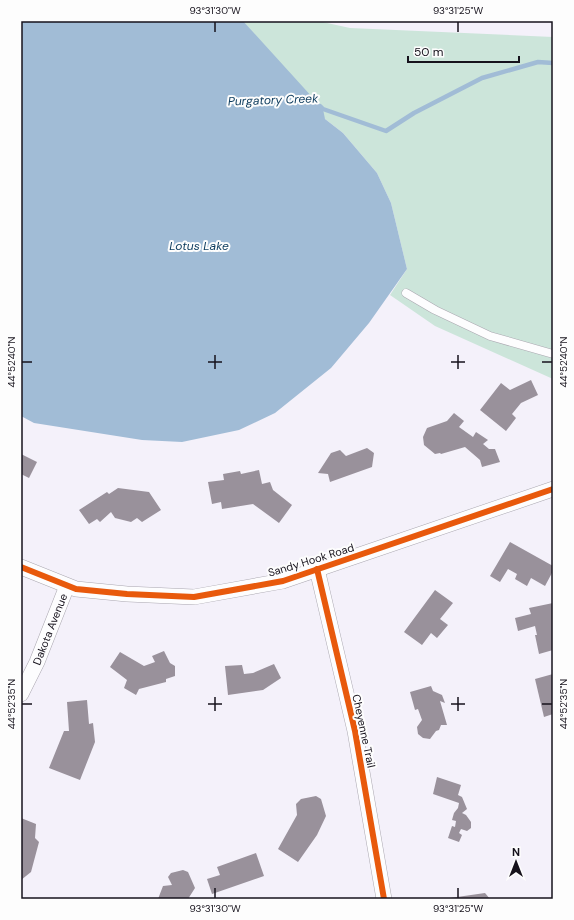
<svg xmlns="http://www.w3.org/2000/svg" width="574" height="920" viewBox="0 0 574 920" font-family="'DM Sans',sans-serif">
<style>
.green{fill:#cce5da}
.water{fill:#a1bcd6}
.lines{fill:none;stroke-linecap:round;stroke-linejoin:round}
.stream{stroke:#a1bcd6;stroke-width:4.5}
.building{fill:#99919b}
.service-casing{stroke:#aaa7b0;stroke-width:9}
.minor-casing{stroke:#aaa7b0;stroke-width:16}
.service{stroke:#fdfdfe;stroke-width:8}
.minor{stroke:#fdfdfe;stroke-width:15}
.cycleway-casing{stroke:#fdfdfd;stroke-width:8}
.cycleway{stroke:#e8590c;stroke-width:6}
.ticks{fill:none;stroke:#16121c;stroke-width:1.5}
.labels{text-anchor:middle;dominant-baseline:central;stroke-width:4;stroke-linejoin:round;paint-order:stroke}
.street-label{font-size:11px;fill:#16121c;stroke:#fdfdfd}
.water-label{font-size:12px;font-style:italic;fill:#0c3b5d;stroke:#fdfdfd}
.neatline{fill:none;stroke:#16121c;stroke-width:1.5}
.ticks-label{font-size:10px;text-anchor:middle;fill:#16121c}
</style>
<rect width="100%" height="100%" fill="#f4f1fa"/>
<!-- green -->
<polygon class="green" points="243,21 318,21 350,28 553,37 553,379 435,326 390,295 407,269 391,203 377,173 343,133 325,119"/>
<!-- water -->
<polygon class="water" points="21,21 243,21 323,109 325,119 343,133 377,173 391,203 407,269 369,323 331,368 275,413 239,430 182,442 142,440 34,423 21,416"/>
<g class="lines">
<!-- stream -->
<polyline class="stream" points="315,107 320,106 323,109 386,131 414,113 482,78 538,62 553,63"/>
</g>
<!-- building -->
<g class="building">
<polygon points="531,380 538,395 521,403 512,414 516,418 506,431 480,410 501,383 510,390"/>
<polygon points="454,413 464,421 459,427 473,437 476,432 488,440 483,444 489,449 495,449 500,462 482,467 480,460 465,447 441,454 440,453 435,454 424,445 423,437 427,428 447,421"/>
<polygon points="367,448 374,453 372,467 330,482 328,474 318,473 331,453 340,450 346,456"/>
<polygon points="21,454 37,462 29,478 21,474"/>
<polygon points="259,470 262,484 270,482 273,490 292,505 279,523 253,504 222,509 221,502 212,504 208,482 224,480 223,474 240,471 241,474"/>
<polygon points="118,488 149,492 161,510 142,522 137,518 131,522 115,518 111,512 100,522 97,519 89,524 79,510 107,492 109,494"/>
<polygon points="510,542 553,566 553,571 545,586 531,578 527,586 515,579 517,574 508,569 500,582 490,576"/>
<polygon points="435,590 453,603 440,619 448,625 437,638 431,633 422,645 404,632"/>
<polygon points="553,603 553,650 539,654 535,635 537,635 535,626 518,631 515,618 531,614 529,608"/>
<polygon points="164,651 170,663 175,666 175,676 166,679 166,682 139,689 136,695 124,688 127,680 110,667 120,652 144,666 155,662 152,656"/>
<polygon points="274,664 281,678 263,690 228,695 225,666 242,665 244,674 253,673"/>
<polygon points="553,674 553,714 544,717 535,679"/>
<polygon points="431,686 433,691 442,695 445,703 440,701 447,725 441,725 439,730 436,731 430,739 423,738 418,734 417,727 422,720 418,709 415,710 410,692"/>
<polygon points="87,700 89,724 93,723 95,742 80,780 49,768 64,731 69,731 67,702"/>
<polygon points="437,777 461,785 458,795 462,797 467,809 462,813 466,815 471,822 471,828 467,831 461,829 459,833 462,835 459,842 448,838 452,826 455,827 456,821 452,820 454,813 458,808 459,803 433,794"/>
<polygon points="316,796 321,799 326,816 317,835 298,862 278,849 297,815 296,804 301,799"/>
<polygon points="21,818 36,824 35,838 39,842 31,872 21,880"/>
<polygon points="256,853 264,876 212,894 207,879 220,875 217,867"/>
<polygon points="183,870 188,872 195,888 188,899 158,899 163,886 172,885 168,877 171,873"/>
<polygon points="485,893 490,899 451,899 450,898"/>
</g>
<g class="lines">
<!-- service casing -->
<g class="service-casing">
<polyline id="service" points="406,293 435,310 490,336 553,354"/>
</g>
<!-- minor casing -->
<g class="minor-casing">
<g id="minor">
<polyline points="21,567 76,589 127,594 194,597 283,581 553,489"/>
<polyline points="317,569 355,731 384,899"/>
<path id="s1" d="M21,694L37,662L67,586"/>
</g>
</g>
<!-- service -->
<use href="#service" class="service"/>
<!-- minor -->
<use href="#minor" class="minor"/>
<!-- cycleway casing -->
<g class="cycleway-casing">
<g id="cycleway">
<polyline points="21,567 76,589 127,594 194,597 283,581 553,489"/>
<polyline points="317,569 355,731 384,899"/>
</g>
</g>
<!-- cycleway -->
<use href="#cycleway" class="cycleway"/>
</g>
<!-- ticks -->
<path class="ticks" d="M215,22V32M458,22V32M215,355V369M458,355V369M22,362H32M208,362H222M451,362H465M542,362H552M215,697V711M458,697V711M22,704H32M208,704H222M451,704H465M542,704H552M215,888V898M458,888V898"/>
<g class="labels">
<!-- street labels -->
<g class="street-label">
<text transform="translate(311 560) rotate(-17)">Sandy Hook Road</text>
<text stroke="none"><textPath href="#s1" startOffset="71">Dakota Avenue</textPath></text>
<text transform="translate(364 731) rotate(78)">Cheyenne Trail</text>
</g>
<!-- water labels -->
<g class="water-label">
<text transform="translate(273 100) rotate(-2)">Purgatory Creek</text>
<text x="199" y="246">Lotus Lake</text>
</g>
</g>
<!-- border -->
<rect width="574" height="920" fill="none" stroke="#fdfdfd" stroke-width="44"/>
<!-- north arrow -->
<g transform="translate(516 862)" stroke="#fdfdfd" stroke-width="3" paint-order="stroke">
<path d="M0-3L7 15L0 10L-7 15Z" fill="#16121c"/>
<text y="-6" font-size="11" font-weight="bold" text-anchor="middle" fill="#16121c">N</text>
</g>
<!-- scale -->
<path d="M408 56v6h111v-6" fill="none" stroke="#16121c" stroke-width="2"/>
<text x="414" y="56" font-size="12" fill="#16121c" stroke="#fdfdfd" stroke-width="3" paint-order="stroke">50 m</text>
<rect x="22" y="22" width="530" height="876" class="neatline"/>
<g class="ticks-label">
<text x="215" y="14">93°31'30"W</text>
<text x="458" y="14">93°31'25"W</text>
<text transform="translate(11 362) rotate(-90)" y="4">44°52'40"N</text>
<text transform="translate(563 362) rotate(-90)" y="4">44°52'40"N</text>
<text transform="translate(11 704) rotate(-90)" y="4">44°52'35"N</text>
<text transform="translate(563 704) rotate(-90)" y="4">44°52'35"N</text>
<text x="215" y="912">93°31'30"W</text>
<text x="458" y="912">93°31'25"W</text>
</g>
</svg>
